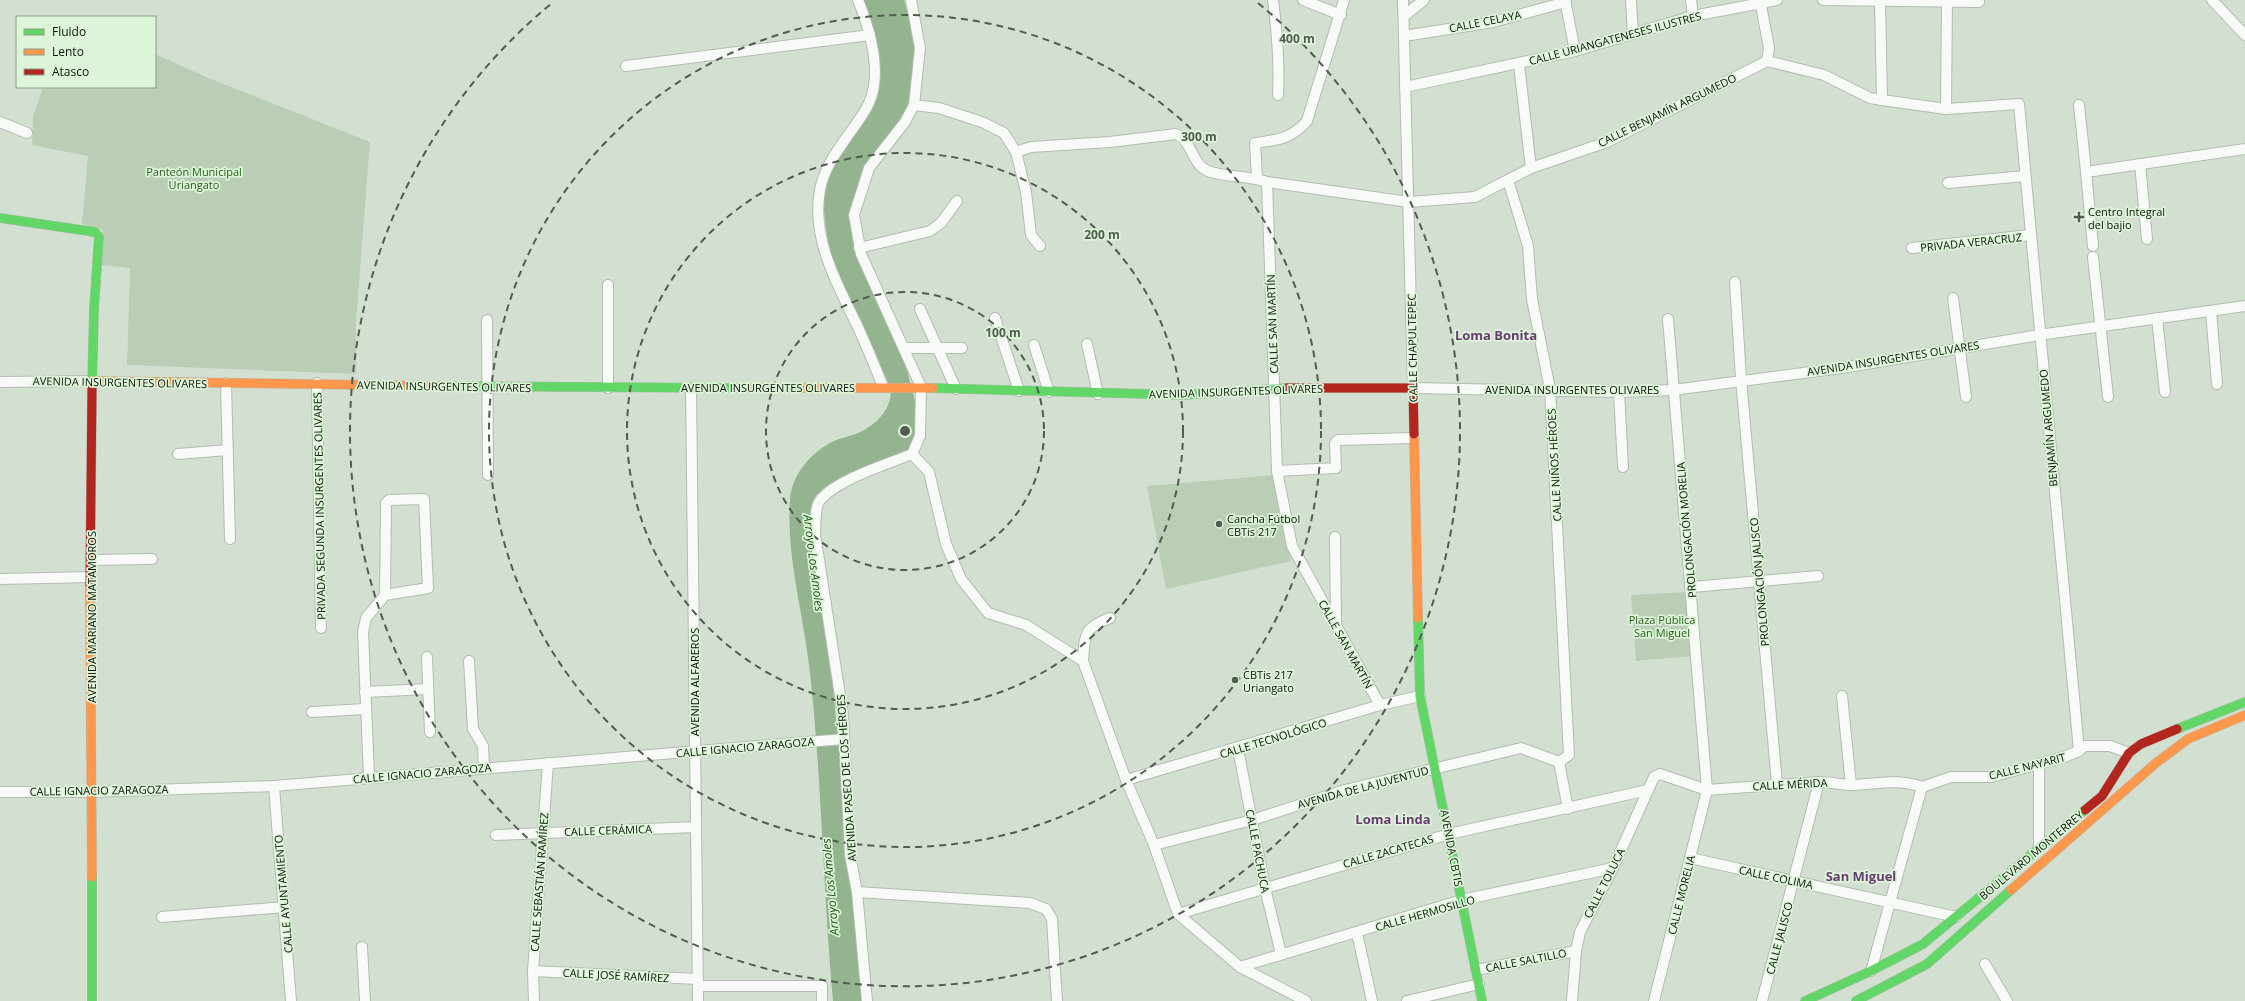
<svg xmlns="http://www.w3.org/2000/svg" width="2245" height="1001" viewBox="0 0 2245 1001" font-family="'Open Sans',sans-serif">
<style>
.green{fill:#baceb6}
.water{fill:#93b48e}
.lines{fill:none;stroke-linecap:round;stroke-linejoin:round}
.street-casing{stroke:#b2bcb0;stroke-width:12}
.fast-casing{stroke:#b2bcb0;stroke-width:10}
.slow-casing{stroke:#b2bcb0;stroke-width:10}
.jam-casing{stroke:#b2bcb0;stroke-width:10}
.street{stroke:#f8faf8;stroke-width:10}
.fast{stroke:#63d668;stroke-width:9}
.slow{stroke:#ff974d;stroke-width:9}
.jam{stroke:#b3261e;stroke-width:9}
.ring{fill:none;stroke:#525c50;stroke-width:2;stroke-dasharray:7 5}
.poi-dot{fill:#525c50;stroke:#dcf4d8;stroke-width:1.5}
.labels{text-anchor:middle;dominant-baseline:central;stroke-width:3.5;stroke-linejoin:round;paint-order:stroke}
.street-label{font-size:11px;fill:#0d150b;stroke:#dcf4d8}
.park-label{font-size:11px;fill:#285f1d;stroke:#dcf4d8}
.poi-label{font-size:11px;fill:#0d150b;stroke:#dcf4d8;text-anchor:start}
.water-label{font-size:12px;font-style:italic;fill:#1b530f;stroke:#dcf4d8}
.quarter-label{font-size:13px;font-weight:bold;fill:#673a70;stroke:#dcf4d8}
.centre{fill:#525c50;stroke:#dcf4d8;stroke-width:2}
.ring-label{font-size:12px;text-anchor:middle;font-weight:bold;fill:#525c50;stroke:#dcf4d8;stroke-width:3.5;stroke-linejoin:round;paint-order:stroke}
</style>
<rect width="100%" height="100%" fill="#d3e0d1"/>
<!-- green -->
<g class="green">
<polygon points="155,54 206,77 370,142 356,322 356,374 127,365 130,268 101,265 103,230 82,224 88,156 32,145 33,116 43,87 155,87"/>
<polygon points="1276,475 1291,561 1166,589 1147,486"/>
<polygon points="1687,592 1693,656 1636,661 1631,595"/>
</g>
<!-- water -->
<path class="water" d="M863,0H904L917,44L916,69L909,102L903,116L867,163L850,216L901,347L917,409V434L909,451L842,481L816,495L811,513L812,531L830,658L843,791L847,853L864,1001H833C823,892 822,782 810,673C804,615 786,558 790,500C791,475 812,451 834,441C844,437 857,435 866,429C881,420 894,404 890,386L830,258L823,204L828,179L837,160L877,94L880,79L877,43L872,22Z"/>
<g class="lines">
<!-- street casing -->
<g class="street-casing">
<g id="street">
<path d="M858,0C870,30 883,72 869,103C864,114 856,124 849,134C837,151 824,168 820,190C811,238 837,284 857,325C866,345 875,366 883,387"/>
<path d="M1273,0C1277,32 1280,62 1278,95"/>
<polyline points="1303,0 1341,15"/>
<polyline points="1403,0 1413,388 1619,392 1673,390 1842,368 2039,335 2245,306"/>
<polyline points="1565,0 1575,51"/>
<polyline points="1631,0 1633,34"/>
<polyline points="1691,0 1693,16"/>
<polyline points="1760,0 1769,48 1767,61"/>
<polyline points="1823,0 1979,2"/>
<polyline points="1880,0 1882,100"/>
<polyline points="2212,0 2245,35"/>
<polyline points="1404,16 1424,0"/>
<polyline points="1404,36 1493,22 1566,2"/>
<polyline points="1519,65 1531,168"/>
<polyline points="626,66 870,35"/>
<polyline points="1405,87 1575,51 1693,16 1777,0"/>
<polyline points="914,105 939,108 982,122 1004,133 1016,152 1026,192 1031,235 1040,246"/>
<polyline points="2079,105 2086,172"/>
<polyline points="1946,109 1947,0"/>
<polyline points="0,122 27,133"/>
<path d="M1016,152L1031,147L1110,142L1176,134C1192,140 1192,165 1208,171C1227,178 1248,175 1267,182L1409,202L1475,197L1531,168L1607,142L1767,61L1824,75L1870,98L1882,100L1946,109L2019,104L2079,751"/>
<polyline points="2140,164 2147,239"/>
<path d="M1257,178L1255,143C1278,140 1291,139 1307,121L1344,0"/>
<polyline points="1508,180 1528,246 1532,299 1550,389 1569,755 1559,762"/>
<polyline points="1267,182 1277,471 1292,546 1380,705"/>
<polyline points="1948,183 2025,176"/>
<polyline points="2093,246 2086,172 2245,149"/>
<polyline points="859,248 930,231 941,223 957,201"/>
<polyline points="1912,248 2030,235"/>
<polyline points="2093,257 2108,397"/>
<polyline points="1735,282 1741,379 1777,784"/>
<polyline points="1953,298 1966,397"/>
<polyline points="920,309 956,389"/>
<polyline points="2211,311 2217,384"/>
<polyline points="995,318 1019,391"/>
<polyline points="2157,318 2165,392"/>
<polyline points="487,320 488,475"/>
<polyline points="1087,344 1098,394"/>
<polyline points="1034,345 1049,392"/>
<polyline points="904,348 962,348"/>
<polyline points="0,382 92,381"/>
<polyline points="226,383 230,539"/>
<polyline points="317,383 321,628"/>
<polyline points="608,388 608,285"/>
<polyline points="691,388 698,1001"/>
<polyline points="1619,392 1623,467"/>
<polyline points="178,454 228,450"/>
<polyline points="912,454 929,472 946,544 961,579 988,613 1026,625 1083,661 1126,780 1154,845 1178,914 1240,967 1306,1001"/>
<polyline points="1277,471 1336,468 1335,443 1338,440 1414,438"/>
<polyline points="1335,537 1336,623"/>
<polyline points="91,560 152,559"/>
<polyline points="0,579 91,577"/>
<polyline points="1692,587 1818,576"/>
<polyline points="427,657 430,732"/>
<polyline points="469,661 473,729 483,746 484,768"/>
<path d="M1083,661C1085,635 1083,628 1110,618"/>
<polyline points="365,692 428,689"/>
<polyline points="1842,696 1851,785"/>
<polyline points="312,712 365,709"/>
<polyline points="1238,749 1265,888 1281,954"/>
<polyline points="1559,762 1568,809"/>
<polyline points="2039,764 2039,848"/>
<polyline points="369,777 363,632 366,618 385,595 386,503 389,500 424,499 428,588 385,595"/>
<polyline points="1126,780 1380,705 1420,696"/>
<polyline points="274,786 291,1001"/>
<polyline points="1922,787 1951,777 1991,777 2064,757 2079,751 2084,746 2110,746 2129,753"/>
<polyline points="0,792 92,792 274,786 844,739"/>
<polyline points="496,835 696,827"/>
<polyline points="1154,845 1252,820 1345,790 1521,748 1559,762"/>
<polyline points="1690,858 1956,917"/>
<polyline points="857,892 1030,903 1046,909 1052,919 1057,1001"/>
<polyline points="1178,914 1449,834 1648,790"/>
<polyline points="162,917 285,907"/>
<polyline points="1357,933 1372,1001"/>
<polyline points="362,947 365,1001"/>
<polyline points="1985,964 2007,1001"/>
<polyline points="1240,967 1462,900 1613,868"/>
<polyline points="1476,970 1576,951"/>
<polyline points="533,971 698,979"/>
<polyline points="1871,971 1922,787"/>
<polyline points="698,986 822,986 822,1001"/>
<polyline points="534,1001 533,971 548,763"/>
<path d="M867,1001L857,892L850,855L843,715L815,534C816,524 814,506 821,499C838,479 888,464 912,454L920,436L921,387L861,254L854,215L869,168L905,122L914,105L920,48L911,0"/>
<polyline points="1407,1001 1479,984"/>
<path d="M1572,1001L1576,951L1580,932L1613,868L1654,777L1660,774L1707,790L1819,782C1830,782 1842,785 1853,785C1878,784 1898,778 1922,787"/>
<polyline points="1654,1001 1707,790 1668,319"/>
<polyline points="1762,1001 1819,782"/>
</g>
</g>
<!-- fast casing -->
<g class="fast-casing">
<g id="fast">
<polyline points="0,218 95,232 99,237 94,309 92,389"/>
<polyline points="439,386 740,388"/>
<polyline points="933,388 1183,395 1287,388"/>
<polyline points="1418,618 1420,696 1482,1001"/>
<polyline points="2177,729 2245,702"/>
<polyline points="92,877 92,1001"/>
<polyline points="1805,1001 1871,971 1923,944 2085,810"/>
<polyline points="1856,1001 1927,964 2011,890"/>
</g>
</g>
<!-- slow casing -->
<g class="slow-casing">
<g id="slow">
<polyline points="92,381 439,386"/>
<polyline points="740,388 933,388"/>
<polyline points="1414,434 1418,618"/>
<polyline points="90,585 92,877"/>
<polyline points="2011,890 2156,763 2188,739 2245,715"/>
</g>
</g>
<!-- jam casing -->
<g class="jam-casing">
<g id="jam">
<polyline points="1287,388 1413,388 1414,434"/>
<polyline points="90,585 92,389"/>
<polyline points="2085,810 2102,796 2129,753 2141,744 2177,729"/>
</g>
</g>
<!-- street -->
<use href="#street" class="street"/>
<!-- fast -->
<use href="#fast" class="fast"/>
<!-- slow -->
<use href="#slow" class="slow"/>
<!-- jam -->
<use href="#jam" class="jam"/>
</g>
<!-- distance rings -->
<g class="ring">
<circle cx="905" cy="431" r="139"/>
<circle cx="905" cy="431" r="278"/>
<circle cx="905" cy="431" r="416"/>
<path d="M1258 3A555 555 0 1 1 552 3"/>
</g>
<!-- markers -->
<g class="poi-dot">
<path d="M2077 211h4v4h4v4h-4v4h-4v-4h-4v-4h4z"/>
<circle cx="1219" cy="524" r="4"/>
<circle cx="1235" cy="680" r="4"/>
</g>
<g class="labels">
<!-- street labels -->
<g class="street-label">
<text transform="translate(1485 21) rotate(-11)">CALLE CELAYA</text>
<text transform="translate(1615 38) rotate(-15)">CALLE URIANGATENESES ILUSTRES</text>
<text transform="translate(1667 110) rotate(-26)">CALLE BENJAMÍN ARGUMEDO</text>
<text transform="translate(1971 242) rotate(-6)">PRIVADA VERACRUZ</text>
<text transform="translate(1272 324) rotate(-92)">CALLE SAN MARTÍN</text>
<text transform="translate(1412 348) rotate(-91)">CALLE CHAPULTEPEC</text>
<text transform="translate(1893 358) rotate(-9)">AVENIDA INSURGENTES OLIVARES</text>
<text transform="translate(120 382) rotate(1)">AVENIDA INSURGENTES OLIVARES</text>
<text transform="translate(444 386) rotate(1)">AVENIDA INSURGENTES OLIVARES</text>
<text x="768" y="387">AVENIDA INSURGENTES OLIVARES</text>
<text x="1572" y="389">AVENIDA INSURGENTES OLIVARES</text>
<text transform="translate(1236 391) rotate(-2)">AVENIDA INSURGENTES OLIVARES</text>
<text transform="translate(2048 428) rotate(-95)">BENJAMÍN ARGUMEDO</text>
<text transform="translate(1554 465) rotate(-93)">CALLE NIÑOS HÉROES</text>
<text transform="translate(319 506) rotate(-91)">PRIVADA SEGUNDA INSURGENTES OLIVARES</text>
<text transform="translate(1686 530) rotate(-95)">PROLONGACIÓN MORELIA</text>
<text transform="translate(1759 582) rotate(-95)">PROLONGACIÓN JALISCO</text>
<text transform="translate(91 617) rotate(-90)">AVENIDA MARIANO MATAMOROS</text>
<text transform="translate(1346 644) rotate(61)">CALLE SAN MARTÍN</text>
<text transform="translate(694 682) rotate(-90)">AVENIDA ALFAREROS</text>
<text transform="translate(1273 738) rotate(-17)">CALLE TECNOLÓGICO</text>
<text transform="translate(745 747) rotate(-5)">CALLE IGNACIO ZARAGOZA</text>
<text transform="translate(2027 766) rotate(-14)">CALLE NAYARIT</text>
<text transform="translate(422 773) rotate(-5)">CALLE IGNACIO ZARAGOZA</text>
<text transform="translate(846 778) rotate(-94)">AVENIDA PASEO DE LOS HÉROES</text>
<text transform="translate(1790 784) rotate(-3)">CALLE MÉRIDA</text>
<text transform="translate(1363 787) rotate(-15)">AVENIDA DE LA JUVENTUD</text>
<text transform="translate(99 790) rotate(-1)">CALLE IGNACIO ZARAGOZA</text>
<text transform="translate(608 830) rotate(-2)">CALLE CERÁMICA</text>
<text transform="translate(1452 848) rotate(79)">AVENIDA CBTIS</text>
<text transform="translate(1258 851) rotate(79)">CALLE PACHUCA</text>
<text transform="translate(1388 851) rotate(-16)">CALLE ZACATECAS</text>
<text transform="translate(2031 855) rotate(-40)">BOULEVARD MONTERREY</text>
<text transform="translate(1776 877) rotate(12)">CALLE COLIMA</text>
<text transform="translate(539 882) rotate(-86)">CALLE SEBASTIÁN RAMÍREZ</text>
<text transform="translate(1604 883) rotate(-63)">CALLE TOLUCA</text>
<text transform="translate(283 894) rotate(-95)">CALLE AYUNTAMIENTO</text>
<text transform="translate(1681 895) rotate(-76)">CALLE MORELIA</text>
<text transform="translate(1425 913) rotate(-16)">CALLE HERMOSILLO</text>
<text transform="translate(1779 938) rotate(-75)">CALLE JALISCO</text>
<text transform="translate(1526 960) rotate(-11)">CALLE SALTILLO</text>
<text transform="translate(616 975) rotate(3)">CALLE JOSÉ RAMÍREZ</text>
</g>
<!-- park labels -->
<g class="park-label">
<text x="194" y="171">Panteón Municipal<tspan x="194" dy="13">Uriangato</tspan></text>
<text x="1662" y="619">Plaza Pública<tspan x="1662" dy="13">San Miguel</tspan></text>
</g>
<!-- poi labels -->
<g class="poi-label">
<text x="2088" y="211">Centro Integral<tspan x="2088" dy="13">del bajio</tspan></text>
<text x="1227" y="518">Cancha Fútbol<tspan x="1227" dy="13">CBTis 217</tspan></text>
<text x="1243" y="674">CBTis 217<tspan x="1243" dy="13">Uriangato</tspan></text>
</g>
<!-- water labels -->
<g class="water-label">
<text transform="translate(814 563) rotate(83)">Arroyo Los Amoles</text>
<text transform="translate(830 887) rotate(-95)">Arroyo Los Amoles</text>
</g>
<!-- quarter labels -->
<g class="quarter-label">
<text x="1496" y="335">Loma Bonita</text>
<text x="1393" y="819">Loma Linda</text>
<text x="1861" y="876">San Miguel</text>
</g>
</g>
<circle cx="905" cy="431" r="6" class="centre"/>
<g class="ring-label">
<text x="1297" y="43">400 m</text>
<text x="1199" y="141">300 m</text>
<text x="1102" y="239">200 m</text>
<text x="1003" y="337">100 m</text>
</g>
<!-- legend -->
<rect x="16" y="16" width="140" height="72" fill="#dcf4d8" stroke="#899b86"/>
<rect x="24" y="29" width="20" height="6" fill="#63d668" stroke="#899b86"/>
<text x="52" y="36" font-size="12" fill="#0d150b">Fluido</text>
<rect x="24" y="49" width="20" height="6" fill="#ff974d" stroke="#899b86"/>
<text x="52" y="56" font-size="12" fill="#0d150b">Lento</text>
<rect x="24" y="69" width="20" height="6" fill="#b3261e" stroke="#899b86"/>
<text x="52" y="76" font-size="12" fill="#0d150b">Atasco</text>
</svg>
